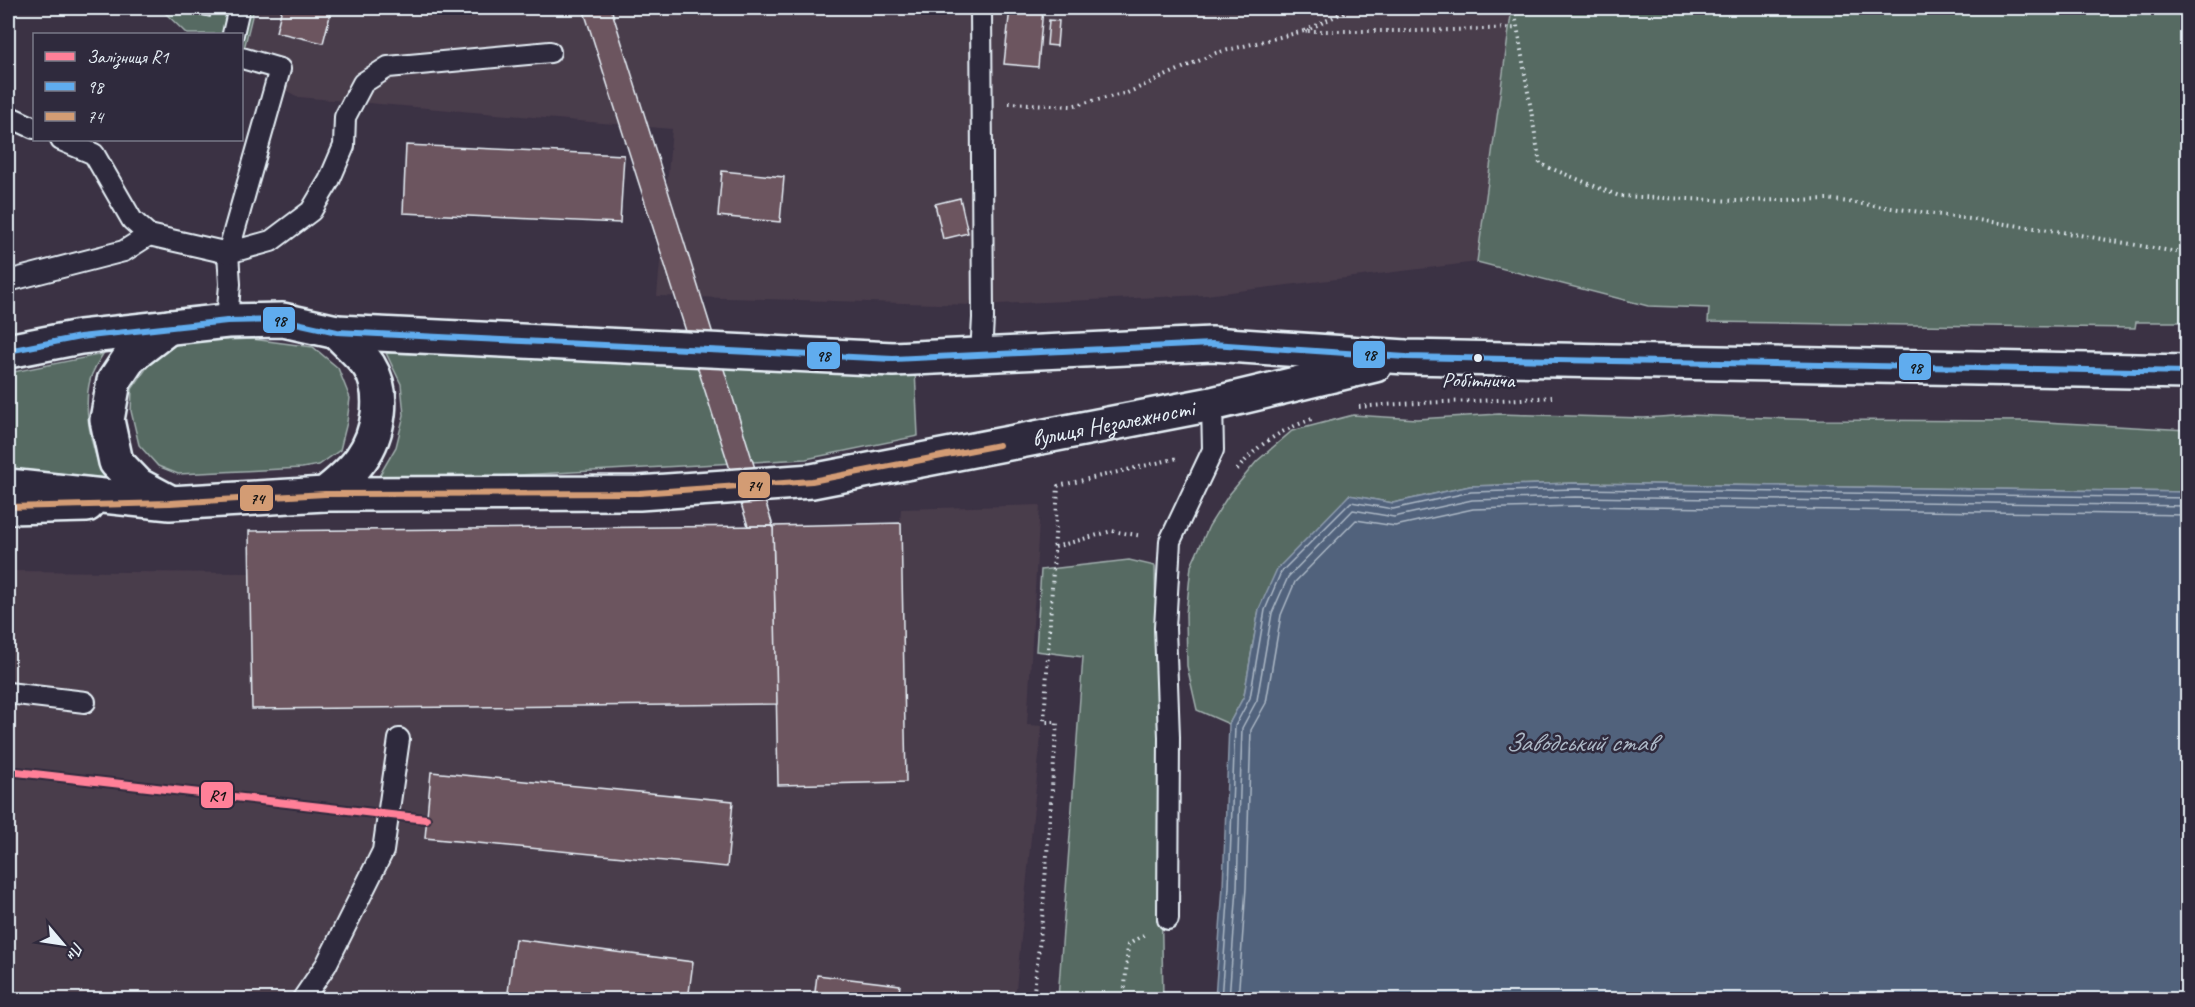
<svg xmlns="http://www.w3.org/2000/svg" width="2195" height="1007" viewBox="0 0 2195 1007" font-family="Caveat,sans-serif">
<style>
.built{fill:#4a3c4c}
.green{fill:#576a62;stroke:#a0aead;stroke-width:1.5}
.water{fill:#51627b;stroke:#8d9bad;stroke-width:1.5}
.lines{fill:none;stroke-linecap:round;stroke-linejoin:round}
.shore{stroke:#acb8c6;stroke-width:1.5}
.building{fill:#6c545e;stroke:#e8f1f8;stroke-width:1.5}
.service-casing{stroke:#e8f1f8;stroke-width:24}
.tertiary-casing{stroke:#e8f1f8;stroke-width:38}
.secondary-casing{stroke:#e8f1f8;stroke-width:38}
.path{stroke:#e8f1f8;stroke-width:4;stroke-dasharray:1.5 4.5;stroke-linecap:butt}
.service{stroke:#2f2a3d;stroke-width:20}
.tertiary{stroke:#2f2a3d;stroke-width:33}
.secondary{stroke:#2f2a3d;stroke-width:33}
.bus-1-casing{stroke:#2f2a3d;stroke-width:10}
.bus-2-casing{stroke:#2f2a3d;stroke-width:10}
.bus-1{stroke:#60acee;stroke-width:6}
.bus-2{stroke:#d39c74;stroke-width:6}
.rail-1-casing{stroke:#2f2a3d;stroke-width:12}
.rail-1{stroke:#ff8098;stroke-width:8}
.bus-dot{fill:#e8f1f8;stroke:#2f2a3d;stroke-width:2}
.labels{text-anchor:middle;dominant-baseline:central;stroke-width:5;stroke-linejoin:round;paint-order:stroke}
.bus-label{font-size:22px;fill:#e8f1f8;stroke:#2f2a3d}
.street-label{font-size:24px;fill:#e8f1f8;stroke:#2f2a3d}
.water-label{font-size:26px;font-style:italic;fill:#acb8c6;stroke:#2f2a3d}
.line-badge{stroke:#2f2a3d;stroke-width:2}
.pale-badge-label{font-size:16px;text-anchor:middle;font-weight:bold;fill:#111}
</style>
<rect width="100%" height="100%" fill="#3b3244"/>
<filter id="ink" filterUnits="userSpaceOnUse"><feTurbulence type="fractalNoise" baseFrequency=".0167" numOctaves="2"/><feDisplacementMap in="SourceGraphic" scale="12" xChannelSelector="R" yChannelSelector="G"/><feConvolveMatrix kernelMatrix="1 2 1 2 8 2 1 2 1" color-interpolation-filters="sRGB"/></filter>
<g filter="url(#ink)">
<!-- built -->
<g class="built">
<polygon points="254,8 1512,8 1477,262 1206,295 974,305 657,296 672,129 298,97 242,66 242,57"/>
<polygon points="1040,505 1027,725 1042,726 1015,999 8,1000 8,571 249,573 249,531 900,523 901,509"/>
</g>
<!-- green -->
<g class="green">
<polygon points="160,8 254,8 242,57 242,34 187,34"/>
<polygon points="1512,8 2187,8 2187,322 2136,322 2135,328 1708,322 1709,308 1648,306 1477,262"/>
<polygon points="252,339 313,347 338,368 350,398 347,422 340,450 319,465 302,468 178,474 158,466 139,445 131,411 132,389 152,360 178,342"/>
<polygon points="386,353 915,370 918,436 806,459 375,483 396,447 404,415 401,384"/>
<path d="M103,354C99,360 95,367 92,374C81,403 91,451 105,478L8,468V373Z"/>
<polygon points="1499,414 1644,418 1689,415 1818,420 2028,421 2187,430 2187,492 1575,483 1470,486 1393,503 1349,495 1259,609 1244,696 1229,724 1197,710 1187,666 1186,614 1191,566 1209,526 1228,496 1257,461 1292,431 1353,415 1417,419"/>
<polygon points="1129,560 1155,566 1163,998 1165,999 1058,999 1083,657 1036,651 1041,570"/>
</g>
<!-- water -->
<polygon class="water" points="1575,483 2187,492 2187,999 1215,999 1223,887 1229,724 1244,696 1259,609 1277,569 1349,495 1393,503 1470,486"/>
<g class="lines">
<!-- shore -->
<g class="shore">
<polyline points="1221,1000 1229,887 1235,726 1250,698 1265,610 1281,572 1351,502 1393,509 1471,492 1575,489 2188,498"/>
<polyline points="1229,1000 1237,888 1242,728 1257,700 1272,613 1288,577 1353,510 1394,517 1472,500 1575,497 2188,506"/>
<polyline points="1238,1000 1246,888 1251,730 1266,703 1281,615 1295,582 1356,520 1395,526 1473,509 1575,506 2188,515"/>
</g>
</g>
<!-- building -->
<g class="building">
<polygon points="171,8 212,8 210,17"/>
<polygon points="282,8 332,8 323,43 276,32"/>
<polygon points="583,8 611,8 773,526 748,526"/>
<polygon points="1010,8 1043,8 1038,67 1004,64"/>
<polygon points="1049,20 1059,21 1057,46 1047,45"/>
<polygon points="406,145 624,155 620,223 403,213"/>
<polygon points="722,171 784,177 780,222 718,216"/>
<polygon points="960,198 968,233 943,239 935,204"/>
<polygon points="901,523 906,782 778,785 773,526"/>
<polygon points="773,526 777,704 252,709 249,531"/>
<polygon points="431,772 733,801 727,867 425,838"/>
<polygon points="515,939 693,962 688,1000 507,1000"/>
<polygon points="817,975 900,985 898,1000 814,1000"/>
</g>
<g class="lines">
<!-- service casing -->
<g class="service-casing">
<g id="service">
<polyline points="233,34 239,8"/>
<polyline points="8,116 34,128"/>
<polyline points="61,140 94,154 132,220 149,235 228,253 230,284 227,321"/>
<polyline points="228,253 271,241 311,211 329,181 344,146 345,117 363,83 388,67 550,52"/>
<polyline points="228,253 280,69 242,58"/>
<polyline points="8,281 124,251 149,235"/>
<polyline points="981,355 983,318 981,8"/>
<polyline points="8,693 85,702"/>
<polyline points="1168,919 1169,737 1165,628 1170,541 1213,450 1212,404"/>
<polyline points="302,1000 326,965 383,851 399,739"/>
</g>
</g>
<!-- tertiary casing -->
<g class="tertiary-casing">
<polyline id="tertiary" points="8,507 87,505"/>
</g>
<!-- secondary casing -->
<g class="secondary-casing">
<g id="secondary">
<polyline points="8,351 80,337 227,321 283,320 337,332 893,359 1212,344 1406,357 2188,372"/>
<path id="s1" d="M8,486L170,503L325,494L639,493L812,481L1212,404L1375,365"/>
<path d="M325,494C338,483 351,473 361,459C379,434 386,393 369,366C361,354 347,343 337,332"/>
<polyline points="166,500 138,485 116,462 107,420 114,381 130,357 169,327"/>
</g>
</g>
<!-- path -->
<g class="path">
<polyline points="1514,8 1540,164 1619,196 1735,201 1827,199 2056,231 2188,254"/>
<polyline points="1305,31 1352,8"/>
<polyline points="1009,103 1071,106 1127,93 1216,53 1304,31 1417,31 1518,28"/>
<path d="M1359,407C1423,401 1488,402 1552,397"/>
<path d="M1237,470C1262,440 1279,432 1314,418"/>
<polyline points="1055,547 1112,531 1142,536"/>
<polyline points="1033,1000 1042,920 1057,722 1044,722 1058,486 1178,458"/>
<polyline points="1124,1000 1128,945 1145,934"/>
</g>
<!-- service -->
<use href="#service" class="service"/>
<!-- tertiary -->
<use href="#tertiary" class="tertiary"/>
<!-- secondary -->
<use href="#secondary" class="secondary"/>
<!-- bus-1 casing -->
<g class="bus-1-casing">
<polyline id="bus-1" points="8,351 80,337 227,321 283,320 337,332 893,359 1212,344 1406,357 2188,372"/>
</g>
<!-- bus-2 casing -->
<g class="bus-2-casing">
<polyline id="bus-2" points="8,507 170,503 325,494 639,493 812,481 999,445"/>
</g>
<!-- bus-1 -->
<use href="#bus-1" class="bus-1"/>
<!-- bus-2 -->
<use href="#bus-2" class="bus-2"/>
<!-- rail-1 casing -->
<g class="rail-1-casing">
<polyline id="rail-1" points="8,771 426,819"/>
</g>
<!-- rail-1 -->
<use href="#rail-1" class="rail-1"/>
</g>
</g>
<!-- markers -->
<circle class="bus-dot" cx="1478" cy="358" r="5"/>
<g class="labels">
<!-- bus labels -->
<g class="bus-label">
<text x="1478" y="380">Робітнича</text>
</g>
<!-- street labels -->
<g class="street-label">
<text stroke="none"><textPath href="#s1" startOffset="1112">вулиця Незалежності</textPath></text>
</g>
<!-- water labels -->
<g class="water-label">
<text x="1580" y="742">Заводський став</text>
</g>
</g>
<g class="line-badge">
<rect x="262" y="306" width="34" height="28" rx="6" fill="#60acee"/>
<rect x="1352" y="340" width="34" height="29" rx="6" fill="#60acee"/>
<rect x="806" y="341" width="35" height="29" rx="6" fill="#60acee"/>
<rect x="1898" y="352" width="34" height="29" rx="6" fill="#60acee"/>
<rect x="737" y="471" width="34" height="28" rx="6" fill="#d39c74"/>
<rect x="239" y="484" width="35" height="28" rx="6" fill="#d39c74"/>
<rect x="200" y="781" width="34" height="28" rx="6" fill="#ff8098"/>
</g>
<g class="pale-badge-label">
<text x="279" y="326">98</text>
<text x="1369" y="360">98</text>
<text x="823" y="361">98</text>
<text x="1915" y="373">98</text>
<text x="754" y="491">74</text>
<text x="257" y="504">74</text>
<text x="217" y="801">R1</text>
</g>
<!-- margin -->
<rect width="2195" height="1007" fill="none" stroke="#2f2a3d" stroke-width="30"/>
<rect x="15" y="15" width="2165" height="977" fill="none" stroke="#e8f1f8" stroke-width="2" filter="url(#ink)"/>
<!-- legend -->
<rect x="33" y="33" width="210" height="108" fill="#2f2a3d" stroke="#797a88" stroke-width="1.5"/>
<rect x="45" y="52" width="30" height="9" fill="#ff8098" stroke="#797a88" stroke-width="1.5"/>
<text x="87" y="63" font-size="18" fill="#e8f1f8">Залізниця R1</text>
<rect x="45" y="82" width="30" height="9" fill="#60acee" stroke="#797a88" stroke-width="1.5"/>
<text x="87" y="93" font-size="18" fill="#e8f1f8">98</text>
<rect x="45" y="112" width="30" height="9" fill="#d39c74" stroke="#797a88" stroke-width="1.5"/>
<text x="87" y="123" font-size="18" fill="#e8f1f8">74</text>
<!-- north arrow -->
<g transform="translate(63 944) rotate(119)" stroke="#2f2a3d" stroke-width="4.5" paint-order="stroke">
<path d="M0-4.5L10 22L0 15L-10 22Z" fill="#e8f1f8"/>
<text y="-9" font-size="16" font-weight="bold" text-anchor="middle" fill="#e8f1f8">Пн</text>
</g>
</svg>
